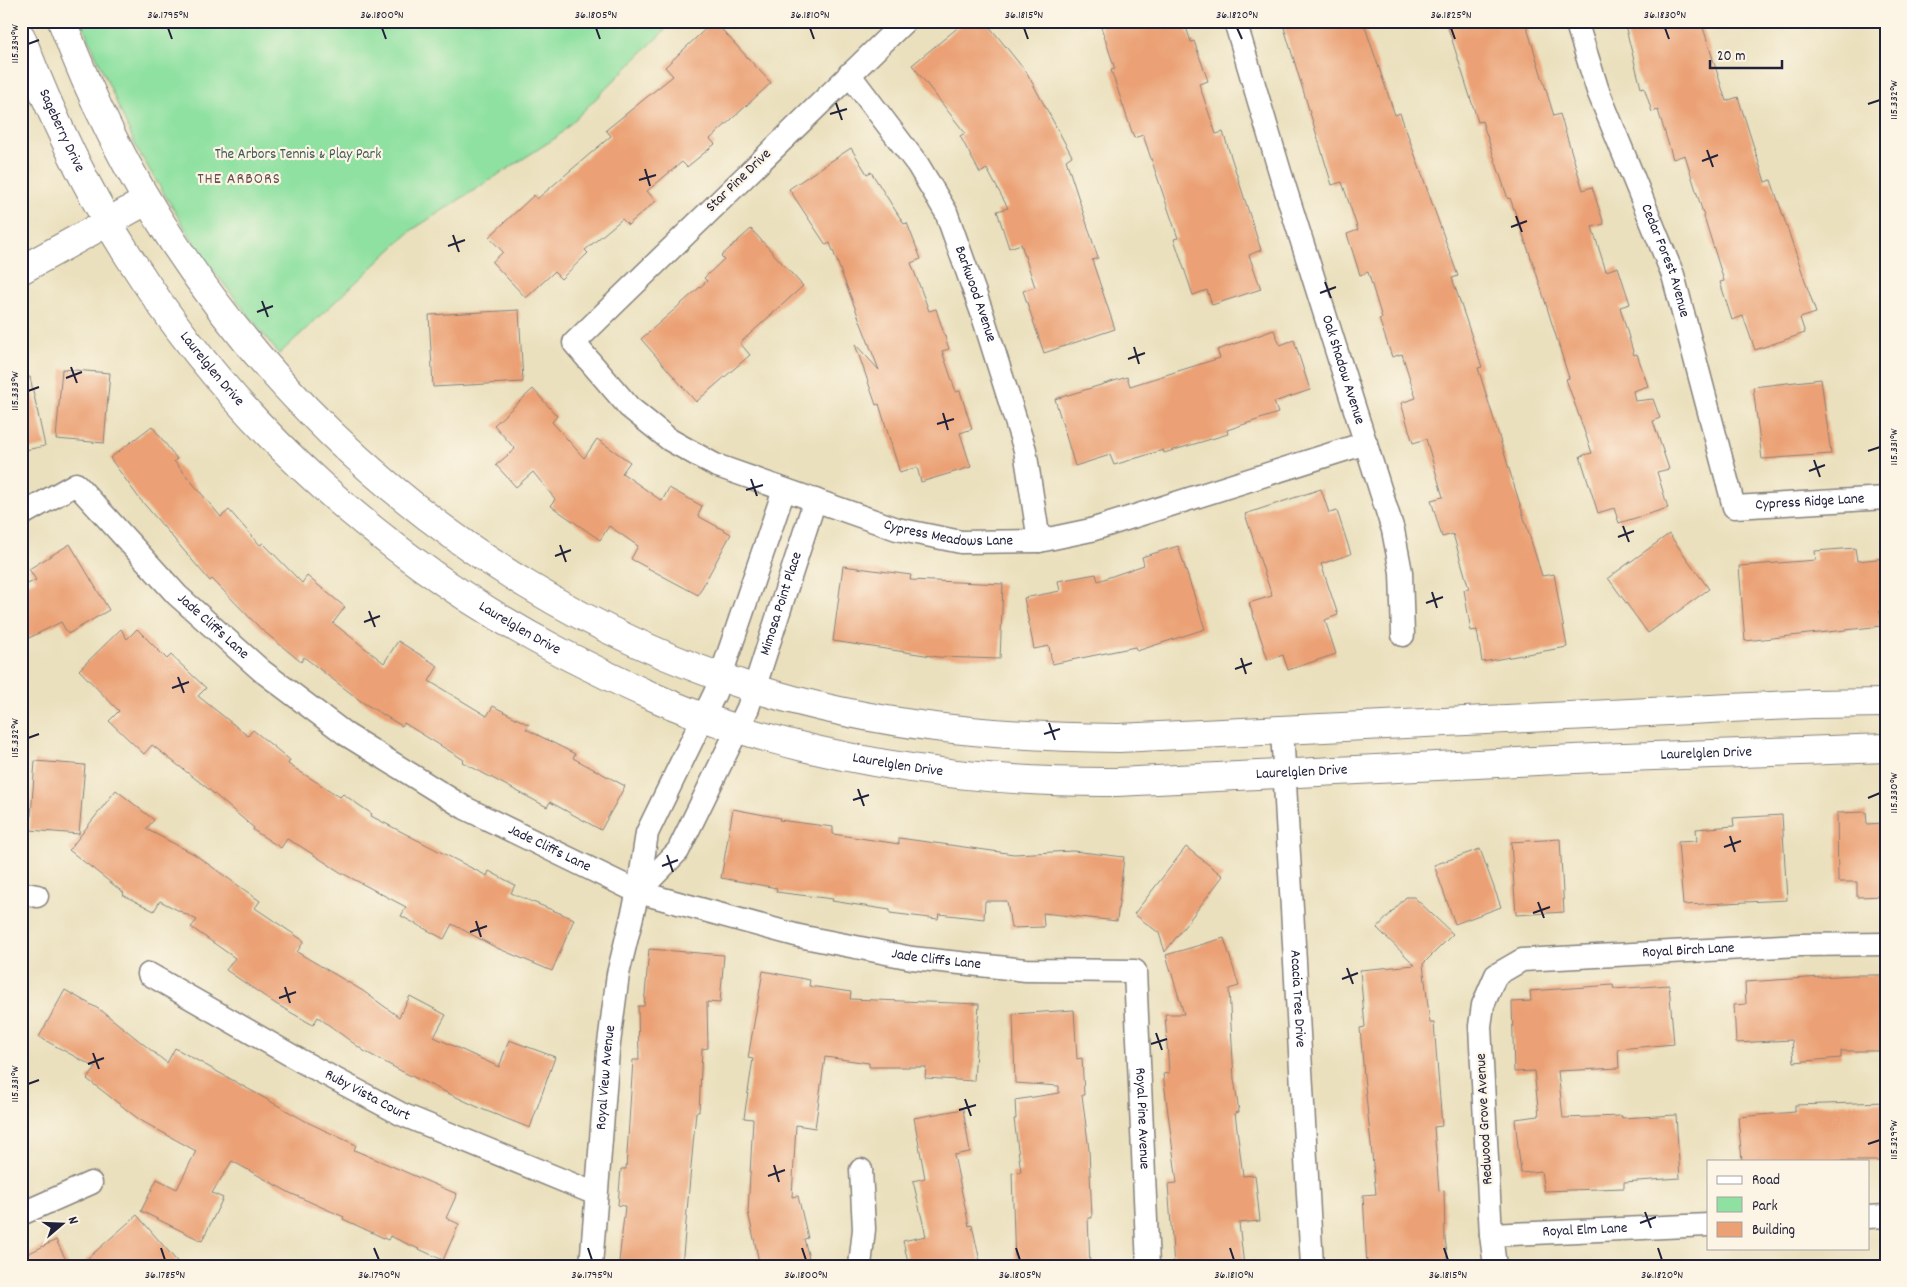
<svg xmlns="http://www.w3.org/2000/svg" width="1907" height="1287" viewBox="0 0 1907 1287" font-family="Dekko,sans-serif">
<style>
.green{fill:#8fe1a1;stroke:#58826e}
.building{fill:#eba174}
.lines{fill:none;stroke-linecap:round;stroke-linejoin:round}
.minor-casing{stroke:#86817c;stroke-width:25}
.tertiary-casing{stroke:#86817c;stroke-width:30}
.minor{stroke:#fff;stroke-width:22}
.tertiary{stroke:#fff;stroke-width:28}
.ticks{fill:none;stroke:#22223b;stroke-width:2}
.labels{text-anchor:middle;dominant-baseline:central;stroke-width:4.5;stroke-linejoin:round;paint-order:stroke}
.street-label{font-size:15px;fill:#22223b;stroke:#fcf5e5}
.park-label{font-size:15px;fill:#435b5a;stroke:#fcf5e5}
.neighbourhood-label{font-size:16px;letter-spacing:1px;fill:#684e4f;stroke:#fcf5e5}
.neatline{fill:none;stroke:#22223b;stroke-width:2}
.ticks-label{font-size:12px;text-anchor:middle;fill:#22223b}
</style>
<rect width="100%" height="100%" fill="#fcf5e5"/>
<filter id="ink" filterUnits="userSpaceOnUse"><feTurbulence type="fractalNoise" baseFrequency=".02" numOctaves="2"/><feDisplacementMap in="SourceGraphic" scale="10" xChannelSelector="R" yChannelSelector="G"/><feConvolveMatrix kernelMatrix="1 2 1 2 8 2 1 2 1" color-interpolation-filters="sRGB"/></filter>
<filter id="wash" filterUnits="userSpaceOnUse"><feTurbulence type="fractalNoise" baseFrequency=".0096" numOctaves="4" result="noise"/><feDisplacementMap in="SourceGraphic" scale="20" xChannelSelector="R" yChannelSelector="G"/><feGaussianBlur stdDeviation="1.12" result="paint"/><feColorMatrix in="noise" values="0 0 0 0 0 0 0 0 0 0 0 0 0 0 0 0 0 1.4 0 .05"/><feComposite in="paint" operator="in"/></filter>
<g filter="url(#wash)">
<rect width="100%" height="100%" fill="#eae0bd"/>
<!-- green -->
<polygon class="green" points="81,21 674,21 557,137 412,230 279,354 202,256 137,149"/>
<g id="blocks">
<!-- building -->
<g class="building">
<polygon points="714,21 771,83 710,139 715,144 687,167 682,162 647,191 656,201 628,225 622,219 585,250 588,253 561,279 554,272 526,298 492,262 503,252 489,237 534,195 537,199 611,136 606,130 673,76 665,67"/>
<polygon points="966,21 985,21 1027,73 1072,156 1066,160 1098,258 1092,260 1115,329 1044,353 1023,291 1035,287 1021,244 1009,248 997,211 1008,208 987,169 980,173 960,136 965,133 912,65"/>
<polygon points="1099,21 1184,21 1191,42 1194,41 1208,81 1199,84 1216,134 1223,132 1261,250 1249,255 1261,289 1212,305 1207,290 1193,295 1174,239 1178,238 1143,135 1134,138 1111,70 1115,69"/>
<polygon points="1282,21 1363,21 1395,115 1400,113 1458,276 1452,278 1482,367 1478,368 1542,576 1554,574 1567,647 1482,662 1477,630 1471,631 1464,590 1469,589 1453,534 1442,537 1431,500 1443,497 1426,439 1413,443 1401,403 1416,398 1402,354 1392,357 1379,319 1382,318 1368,272 1360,275 1347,234 1358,230 1342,182 1332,185"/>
<polygon points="1446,21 1525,21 1554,116 1560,114 1583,190 1592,187 1604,224 1592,227 1606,271 1618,267 1630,304 1620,307 1634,355 1637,354 1648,386 1633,391 1635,401 1653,399 1660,418 1653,421 1669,469 1657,472 1668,508 1619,523 1614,508 1598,513 1580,456 1592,453 1566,379 1569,378 1535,269 1510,198 1508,199 1482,121 1478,122"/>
<polygon points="1624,21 1701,21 1726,101 1738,97 1765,182 1771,180 1816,313 1800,318 1805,333 1755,350 1743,316 1732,320 1720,282 1724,281 1685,155 1673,159 1658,110 1652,112 1644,87 1641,88"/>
<polygon points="851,148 867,174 871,172 904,224 907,223 921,259 911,263 929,311 936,309 949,349 942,351 956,392 960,391 972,429 960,433 971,467 921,482 917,467 900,473 879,404 876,405 855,344 879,370 830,243 826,245 789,189"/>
<polygon points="751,229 803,286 740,343 750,355 696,402 641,339 707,281 704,278 724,259 721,256"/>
<polygon points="519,310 523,382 433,387 429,315"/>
<polygon points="1274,330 1280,345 1294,340 1310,390 1274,402 1278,413 1227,430 1228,434 1164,453 1163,450 1114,465 1110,455 1075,466 1055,399 1127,377 1130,386 1220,358 1217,350"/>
<polygon points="62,369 110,373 104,443 56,439"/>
<polygon points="30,377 45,446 21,451 21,378"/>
<polygon points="1821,379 1831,454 1762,459 1753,387"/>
<polygon points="533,389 557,416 552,422 584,458 597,439 630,462 622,473 662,501 669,488 702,506 698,516 731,534 698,595 631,559 638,546 609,526 600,540 551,506 555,499 533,472 516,487 496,465 515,449 494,425"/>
<polygon points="152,426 177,459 174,461 221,517 229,510 260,545 263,543 302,583 307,576 345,607 333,623 384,663 398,641 438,666 429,681 487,716 493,706 529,725 526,729 575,754 573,758 625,786 601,830 550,802 547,807 462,762 464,760 404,723 402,726 362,702 304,657 301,662 261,629 212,579 210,581 139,498 110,458"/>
<polygon points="1321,489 1329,513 1337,511 1351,554 1321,564 1338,615 1325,620 1336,654 1288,670 1283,655 1268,660 1249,603 1272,596 1245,514"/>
<polygon points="1669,534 1709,589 1648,633 1608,578"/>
<polygon points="70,544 109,610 68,634 61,622 21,642 21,587 36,580 29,569"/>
<polygon points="1178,546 1205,629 1137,651 1135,647 1052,664 1049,646 1034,649 1024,598 1060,591 1058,581 1096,574 1098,581 1144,565 1142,557"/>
<polygon points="1855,548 1857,561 1886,558 1886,611 1880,611 1882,626 1745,641 1739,566 1816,560 1815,551"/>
<polygon points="843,566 911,575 910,580 1003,584 1000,659 938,657 833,641"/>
<polygon points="121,629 127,639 137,629 167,659 171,655 206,688 198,696 248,736 253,730 290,760 288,764 340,797 343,794 372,814 371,816 487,876 489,871 515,885 511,893 574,919 552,971 497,948 452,924 444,939 401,916 406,907 340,872 300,846 287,839 281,848 253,830 254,828 206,787 152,745 144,754 109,721 119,711 79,670"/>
<polygon points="35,761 85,765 79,834 30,830"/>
<polygon points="116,790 154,820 146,829 194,854 260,901 255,908 304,941 297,952 363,991 399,1017 410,996 446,1015 434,1037 499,1067 509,1040 555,1057 530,1128 484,1110 405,1073 364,1051 318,1017 313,1025 276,1004 226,970 235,958 191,927 197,920 160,901 154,911 123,895 124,893 69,850"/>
<polygon points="733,809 780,818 779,820 833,827 833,834 899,844 899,838 1014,854 1073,851 1124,857 1117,921 1043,913 1044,927 1011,928 1007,901 985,901 984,919 939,914 938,919 890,913 890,910 832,901 833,899 776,892 777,888 721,878"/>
<polygon points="1866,812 1867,824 1884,823 1886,896 1857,897 1857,882 1838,882 1837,813"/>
<polygon points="1782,815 1787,900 1683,905 1678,842 1697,841 1696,829 1734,826 1733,818"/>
<polygon points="1560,839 1564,912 1516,915 1511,842"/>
<polygon points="1186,847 1223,876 1165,952 1159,933 1134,914"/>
<polygon points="1480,849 1501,907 1455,924 1434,865"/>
<polygon points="1406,897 1414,897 1453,934 1423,964 1430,1023 1434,1023 1442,1126 1434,1127 1439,1191 1444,1190 1445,1239 1449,1266 1367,1266 1363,1195 1376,1194 1364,1076 1360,1028 1365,1027 1360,970 1415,965 1377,928"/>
<polygon points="1224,938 1239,986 1229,989 1234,1079 1239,1112 1235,1113 1243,1176 1255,1175 1260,1221 1239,1223 1244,1266 1174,1266 1168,1184 1177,1183 1163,1074 1169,1073 1165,1014 1184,1014 1166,955"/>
<polygon points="649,949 724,955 720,1003 707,1002 708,1048 702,1049 699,1112 696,1112 682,1266 643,1266 619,1262 625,1206 618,1205 621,1169 626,1169 633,1060 639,1060 638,1006 644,1006"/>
<polygon points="763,971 810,980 809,986 851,992 850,999 979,1004 974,1081 925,1078 926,1067 869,1067 869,1063 825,1057 815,1128 796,1125 792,1197 798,1196 808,1238 804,1239 811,1266 760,1266 748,1212 753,1119 744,1118 753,1059 748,1058"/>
<polygon points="1853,975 1886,975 1886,1051 1841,1051 1841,1058 1794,1062 1792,1040 1736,1043 1734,1005 1746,1004 1745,982"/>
<polygon points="1613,985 1614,989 1669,985 1674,1044 1618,1049 1619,1068 1558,1071 1563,1118 1622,1116 1622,1118 1676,1115 1680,1178 1624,1182 1624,1188 1544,1191 1541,1171 1521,1173 1515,1119 1539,1116 1534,1071 1514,1072 1512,1002 1531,1001 1530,991"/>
<polygon points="65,990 102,1011 167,1063 175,1048 309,1123 356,1145 354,1150 457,1194 446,1218 459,1224 443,1260 390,1236 388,1240 343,1219 344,1217 290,1193 232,1161 212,1193 223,1198 202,1241 141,1211 157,1179 177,1189 196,1151 140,1120 87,1079 96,1068 39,1037"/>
<polygon points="1074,1010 1077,1059 1082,1058 1084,1095 1082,1095 1089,1150 1092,1218 1088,1218 1090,1266 1015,1266 1012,1173 1021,1172 1014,1119 1016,1119 1015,1100 1059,1093 1059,1086 1015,1083 1013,1014"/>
<polygon points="1886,1102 1886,1161 1742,1161 1738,1117 1795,1112 1795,1105"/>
<polygon points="963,1109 970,1152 954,1155 969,1226 972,1225 981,1266 909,1266 903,1241 926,1236 913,1181 925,1178 914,1118"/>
<polygon points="137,1215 181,1266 79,1266"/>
<polygon points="56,1240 69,1266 21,1266 21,1257"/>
</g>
</g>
</g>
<g filter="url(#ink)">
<use href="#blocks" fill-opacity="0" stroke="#86817c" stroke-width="1"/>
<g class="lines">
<!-- minor casing -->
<g class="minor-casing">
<g id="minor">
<path id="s1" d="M905,21L574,343L629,407L670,440L715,465L897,529L961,542L1039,541L1091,530L1366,443"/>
<path id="s2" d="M1235,21L1280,172L1393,530L1401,572L1403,635"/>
<path id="s3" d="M1576,21L1598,91L1673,275L1734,507L1886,498"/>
<path id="s4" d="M849,74L918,165L946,212L981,310L1025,450L1039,541"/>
<path id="s5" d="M21,515L76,484L177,595L262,671L347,735L465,808L638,892L799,936L912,958L1026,970L1135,971L1148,1266"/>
<path id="s6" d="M1282,730L1312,1266"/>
<path id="s7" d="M638,892L678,851L748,708L815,500"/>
<polyline points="21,893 37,896"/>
<path id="s8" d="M149,974L301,1061L401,1114L596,1194"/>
<polyline points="21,1214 91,1183"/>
<polyline points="1868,1217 1886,1216"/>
<path id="s9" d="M1491,1235L1708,1225"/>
<path id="s10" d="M591,1266L608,1051L618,974L638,892L647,833L715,693L784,490"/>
<polyline points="860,1266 864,1229 861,1170"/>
<path id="s11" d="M1495,1266L1491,1235L1480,1026L1483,1005L1496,975L1522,960L1800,945L1886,944"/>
</g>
</g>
<!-- tertiary casing -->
<g class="tertiary-casing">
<g id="tertiary">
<path d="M62,21C177,334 435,586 753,688C872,726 995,737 1119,738L1812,704L1886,703"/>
<path id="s12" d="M21,37C51,115 86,190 131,260C237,427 388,562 562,653C619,682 677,710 738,729C861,767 988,783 1117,782L1595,758L1886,748"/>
<polyline points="21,270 146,201"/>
</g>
</g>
<!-- minor -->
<use href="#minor" class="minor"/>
<!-- tertiary -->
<use href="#tertiary" class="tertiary"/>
</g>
</g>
<!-- ticks -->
<path class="ticks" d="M168,28L172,39M382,28L386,39M596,28L600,39M810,28L814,39M1024,28L1028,39M1237,28L1242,39M1451,28L1455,39M1665,28L1669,39M28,44L39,40M836,103L842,120M1868,104L1880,100M830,114L847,109M1707,150L1713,167M1702,161L1718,155M645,169L650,186M639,180L656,175M1516,216L1522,232M1511,227L1527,221M453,235L459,252M448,246L465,240M1325,282L1331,298M1320,293L1336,287M262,301L268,317M257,312L273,306M1134,347L1139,364M1128,359L1145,353M71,367L77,383M66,378L82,372M28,391L39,387M943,413L948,430M937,424L954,419M1868,451L1880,447M1814,460L1820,477M1809,471L1825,465M751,479L757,496M746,490L763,485M1623,526L1629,542M1618,537L1634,531M560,545L566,562M555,556L571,550M1432,592L1437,608M1426,603L1443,597M369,611L375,627M364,622L380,616M1241,658L1246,674M1235,669L1252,663M178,677L184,693M172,688L189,682M1049,723L1055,740M1044,734L1060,729M28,738L39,734M858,789L864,806M1868,798L1880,793M853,800L869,795M1730,836L1735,852M1724,847L1741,841M667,855L673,872M662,866L678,860M1538,902L1544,918M1533,913L1550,907M476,921L481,937M470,932L487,926M1347,968L1353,984M1342,979L1358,973M285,987L290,1003M279,998L296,992M1156,1033L1162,1050M1151,1044L1167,1039M93,1053L99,1069M88,1064L104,1058M28,1084L39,1080M965,1099L971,1116M959,1110L976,1105M1868,1144L1880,1140M774,1165L779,1182M768,1176L785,1170M1645,1212L1651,1228M1640,1223L1656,1217M161,1248L165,1260M374,1248L379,1260M588,1248L592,1260M802,1248L806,1260M1016,1248L1020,1260M1230,1248L1234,1260M1444,1248L1448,1260M1658,1248L1662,1260"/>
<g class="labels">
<!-- street labels -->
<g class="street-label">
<text stroke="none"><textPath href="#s12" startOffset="102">Sageberry Drive</textPath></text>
<text transform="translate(739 181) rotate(-44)">Star Pine Drive</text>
<text stroke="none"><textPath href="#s3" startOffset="256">Cedar Forest Avenue</textPath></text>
<text stroke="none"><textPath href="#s4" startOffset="256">Barkwood Avenue</textPath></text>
<text stroke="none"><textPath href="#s12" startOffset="385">Laurelglen Drive</textPath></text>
<text stroke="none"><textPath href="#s2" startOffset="365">Oak Shadow Avenue</textPath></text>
<text stroke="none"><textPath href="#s3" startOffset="588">Cypress Ridge Lane</textPath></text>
<text stroke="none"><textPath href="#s1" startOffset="895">Cypress Meadows Lane</textPath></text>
<text stroke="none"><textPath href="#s7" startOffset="326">Mimosa Point Place</textPath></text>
<text stroke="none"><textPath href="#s5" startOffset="261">Jade Cliffs Lane</textPath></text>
<text stroke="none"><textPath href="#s12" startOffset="790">Laurelglen Drive</textPath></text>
<text stroke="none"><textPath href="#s12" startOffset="2005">Laurelglen Drive</textPath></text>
<text stroke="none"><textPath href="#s12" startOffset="1195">Laurelglen Drive</textPath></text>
<text stroke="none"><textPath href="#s12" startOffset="1600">Laurelglen Drive</textPath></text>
<text stroke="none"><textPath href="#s5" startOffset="666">Jade Cliffs Lane</textPath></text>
<text stroke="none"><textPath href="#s11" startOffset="491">Royal Birch Lane</textPath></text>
<text stroke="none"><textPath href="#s5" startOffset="1071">Jade Cliffs Lane</textPath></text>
<text stroke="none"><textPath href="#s6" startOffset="269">Acacia Tree Drive</textPath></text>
<text stroke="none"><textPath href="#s10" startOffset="189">Royal View Avenue</textPath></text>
<text stroke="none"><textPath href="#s8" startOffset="250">Ruby Vista Court</textPath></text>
<text stroke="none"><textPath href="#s5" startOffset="1418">Royal Pine Avenue</textPath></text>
<text transform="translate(1485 1119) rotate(-93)">Redwood Grove Avenue</text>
<text stroke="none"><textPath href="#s9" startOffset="94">Royal Elm Lane</textPath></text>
</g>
<!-- park labels -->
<g class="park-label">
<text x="298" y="155">The Arbors Tennis &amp; Play Park</text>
</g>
<!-- neighbourhood labels -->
<g class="neighbourhood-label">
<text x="239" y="179">THE ARBORS</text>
</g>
</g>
<!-- margin -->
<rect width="1907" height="1287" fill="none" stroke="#fcf5e5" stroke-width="55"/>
<!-- legend -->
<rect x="1707" y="1160" width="162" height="90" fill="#fcf5e5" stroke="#a5a1a1"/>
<rect x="1717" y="1176" width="25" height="8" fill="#ffffff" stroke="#a5a1a1"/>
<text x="1752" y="1184" font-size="15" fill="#22223b">Road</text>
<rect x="1717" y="1197" width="25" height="15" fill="#8fe1a1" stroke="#a5a1a1"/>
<text x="1752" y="1210" font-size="15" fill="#22223b">Park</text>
<rect x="1717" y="1222" width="25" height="15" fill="#eba174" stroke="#a5a1a1"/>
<text x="1752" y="1234" font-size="15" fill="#22223b">Building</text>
<!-- north arrow -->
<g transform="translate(62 1224) rotate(71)" stroke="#fcf5e5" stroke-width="4" paint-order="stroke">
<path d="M0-4L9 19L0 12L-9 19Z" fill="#22223b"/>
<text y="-8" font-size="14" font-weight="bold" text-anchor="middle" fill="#22223b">N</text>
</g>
<!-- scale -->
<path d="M1710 60v8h72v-8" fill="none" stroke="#22223b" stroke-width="2.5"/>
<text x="1717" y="60" font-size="15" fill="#22223b" stroke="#fcf5e5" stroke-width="4" paint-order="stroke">20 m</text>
<rect x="28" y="28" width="1852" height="1232" class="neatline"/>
<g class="ticks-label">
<text x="168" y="18">36.1795°N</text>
<text x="382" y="18">36.1800°N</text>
<text x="596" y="18">36.1805°N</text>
<text x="810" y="18">36.1810°N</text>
<text x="1024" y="18">36.1815°N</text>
<text x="1237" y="18">36.1820°N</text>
<text x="1451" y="18">36.1825°N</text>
<text x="1665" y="18">36.1830°N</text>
<text transform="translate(14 44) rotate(-90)" y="4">115.334°W</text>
<text transform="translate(1893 100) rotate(-90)" y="4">115.332°W</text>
<text transform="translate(14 391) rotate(-90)" y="4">115.333°W</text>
<text transform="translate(1893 447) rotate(-90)" y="4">115.331°W</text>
<text transform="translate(14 738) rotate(-90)" y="4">115.332°W</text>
<text transform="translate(1893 793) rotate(-90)" y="4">115.330°W</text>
<text transform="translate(14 1084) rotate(-90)" y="4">115.331°W</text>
<text transform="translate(1893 1140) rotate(-90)" y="4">115.329°W</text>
<text x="165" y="1278">36.1785°N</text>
<text x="379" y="1278">36.1790°N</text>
<text x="592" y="1278">36.1795°N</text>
<text x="806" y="1278">36.1800°N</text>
<text x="1020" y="1278">36.1805°N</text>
<text x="1234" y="1278">36.1810°N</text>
<text x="1448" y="1278">36.1815°N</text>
<text x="1662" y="1278">36.1820°N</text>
</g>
</svg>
